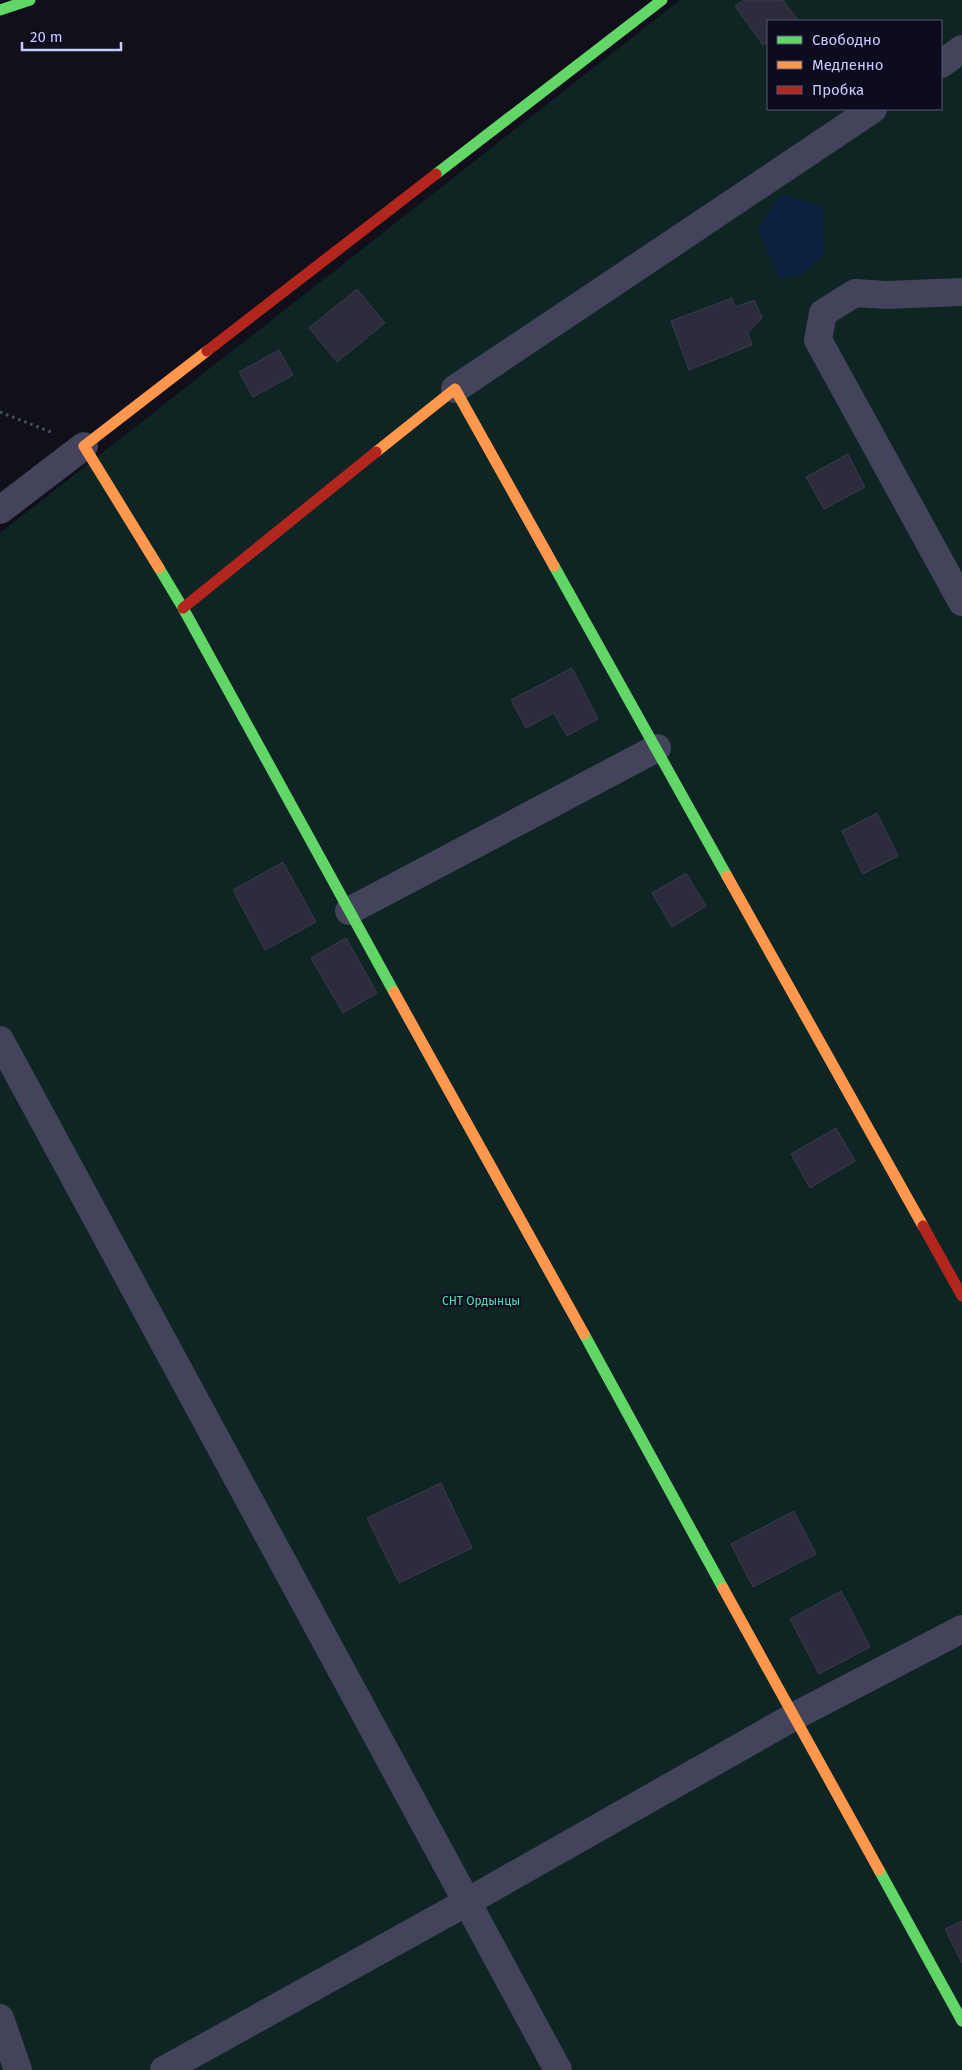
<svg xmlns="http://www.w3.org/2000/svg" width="962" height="2070" viewBox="0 0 962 2070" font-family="'Fira Sans',sans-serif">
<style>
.green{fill:#0e2523;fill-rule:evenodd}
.water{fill:#0b233e}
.building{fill:#2d2c3d;stroke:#3b394f}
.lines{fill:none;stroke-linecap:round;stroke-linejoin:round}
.path{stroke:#445561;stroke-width:3;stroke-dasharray:2.5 4;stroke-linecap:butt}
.street{stroke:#43445b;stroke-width:28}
.fast{stroke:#63d668;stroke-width:11}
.slow{stroke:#ff974d;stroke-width:11}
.jam{stroke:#b3261e;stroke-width:11}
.labels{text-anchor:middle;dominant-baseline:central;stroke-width:4;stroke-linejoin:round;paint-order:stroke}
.park-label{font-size:12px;fill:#51e1b0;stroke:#0d0b1e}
</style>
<rect width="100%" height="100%" fill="#100f1a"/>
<!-- green -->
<path class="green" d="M680,0H962V2070H0V533ZM768,21H941V109H768Z"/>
<!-- water -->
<polygon class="water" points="782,193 824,207 824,253 804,273 779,279 758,228"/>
<!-- building -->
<g class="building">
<polygon points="744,0 783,0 798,20 768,21 768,42 763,45 735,6"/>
<polygon points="357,289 385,323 337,362 309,328"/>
<polygon points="732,298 735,307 754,300 762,318 748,333 752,345 689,370 671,321"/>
<polygon points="279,350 293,375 253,397 239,372"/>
<polygon points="848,454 865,487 824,509 806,477"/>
<polygon points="572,668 598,719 567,736 554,713 526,728 511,700"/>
<polygon points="877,813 898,856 863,874 842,831"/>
<polygon points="283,862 316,922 265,950 233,890"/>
<polygon points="686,873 706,906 672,927 652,893"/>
<polygon points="346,938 377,993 343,1013 311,958"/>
<polygon points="836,1128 855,1161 810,1188 791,1154"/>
<polygon points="441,1483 472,1548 399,1583 367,1518"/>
<polygon points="794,1511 816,1554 753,1587 731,1544"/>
<polygon points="841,1591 870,1647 819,1674 790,1619"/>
<polygon points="962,1921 962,1963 945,1929"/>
</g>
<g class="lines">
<!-- path -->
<polyline class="path" points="0,412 51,432"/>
<!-- street -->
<g class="street">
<polyline points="941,64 962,49"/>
<polyline points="962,292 886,295 855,293 823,313 818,340 962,602"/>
<polyline points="455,389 873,109"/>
<polyline points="0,510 84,446"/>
<polyline points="349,911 657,748"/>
<polyline points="0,1040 558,2070"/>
<polyline points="0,2018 18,2070"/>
<polyline points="164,2070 467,1902 795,1716 962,1629"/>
</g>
<!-- fast -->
<g class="fast">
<polyline points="0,10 30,0"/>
<polyline points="436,174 662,0"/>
<polyline points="554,566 727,876"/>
<polyline points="159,568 183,608 394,992"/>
<polyline points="584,1334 723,1588"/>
<polyline points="879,1870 962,2021"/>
</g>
<!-- slow -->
<g class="slow">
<polyline points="376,452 455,389 554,566"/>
<polyline points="159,568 84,446 207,351"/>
<polyline points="727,876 923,1226"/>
<polyline points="394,992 584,1334"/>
<polyline points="723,1588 879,1870"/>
</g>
<!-- jam -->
<g class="jam">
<polyline points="207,351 436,174"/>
<polyline points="183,608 376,452"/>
<polyline points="923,1226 962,1296"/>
</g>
</g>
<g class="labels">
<!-- park labels -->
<g class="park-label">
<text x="481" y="1301">СНТ Ордынцы</text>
</g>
</g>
<!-- legend -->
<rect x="767" y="20" width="175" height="90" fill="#0d0b1e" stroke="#585778"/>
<rect x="777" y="36" width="25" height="8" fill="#63d668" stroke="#585778"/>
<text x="812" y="45" font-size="15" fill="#c9c8ff">Свободно</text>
<rect x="777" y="61" width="25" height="8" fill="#ff974d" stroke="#585778"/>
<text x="812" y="70" font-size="15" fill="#c9c8ff">Медленно</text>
<rect x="777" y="86" width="25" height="8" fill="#b3261e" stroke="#585778"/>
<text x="812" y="95" font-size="15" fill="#c9c8ff">Пробка</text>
<!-- scale -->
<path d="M22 42v8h99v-8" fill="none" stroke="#c9c8ff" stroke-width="2.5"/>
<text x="30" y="42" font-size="15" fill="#c9c8ff" stroke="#0d0b1e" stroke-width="4" paint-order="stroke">20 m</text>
</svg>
